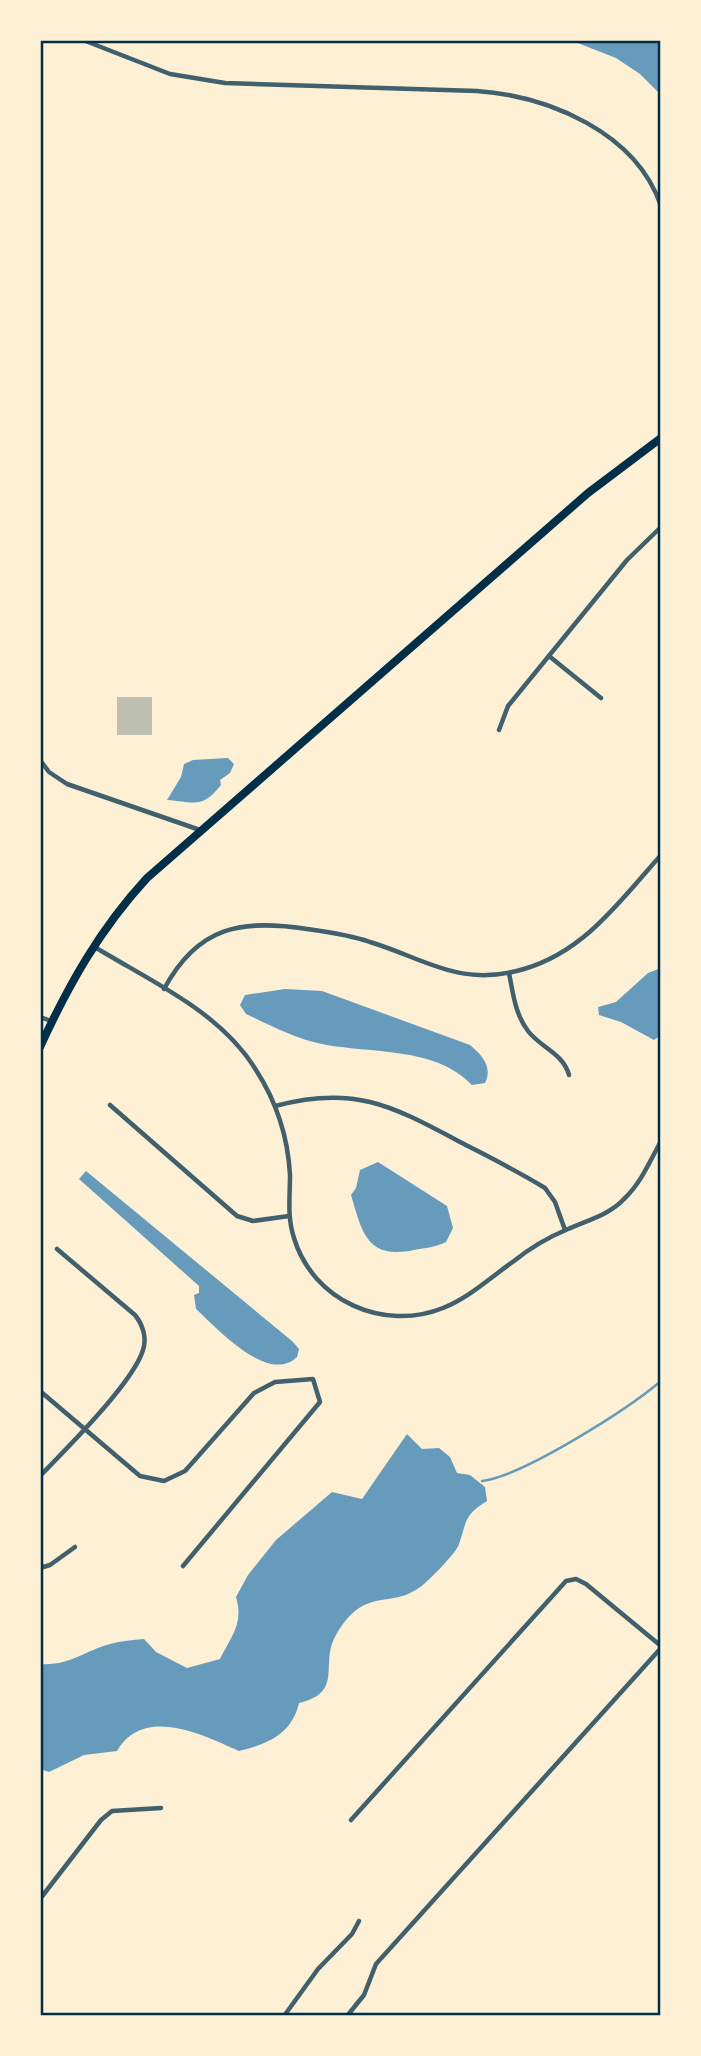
<svg xmlns="http://www.w3.org/2000/svg" width="701" height="2056" viewBox="0 0 701 2056" font-family="Montserrat,sans-serif">
<style>
.water{fill:#669bbc}
.lines{fill:none;stroke-linecap:round;stroke-linejoin:round}
.stream{stroke:#669bbc;stroke-width:2.5}
.building{fill:#bec0b2}
.minor{stroke:#3f606c;stroke-width:4.5}
.primary{stroke:#003049;stroke-width:8}
.neatline{fill:none;stroke:#003049;stroke-width:2.5}
</style>
<rect width="100%" height="100%" fill="#fdf0d5"/>
<!-- water -->
<g class="water">
<polygon points="570,40 661,40 661,95 640,74 616,58"/>
<path d="M228,758L234,764L230,773L220,780L221,785C202,809 195,802 167,800L181,777L184,764L193,760Z"/>
<polygon points="661,968 661,1035 654,1040 621,1022 599,1015 598,1007 616,1002 648,973"/>
<path d="M285,989L322,991L470,1045C482,1055 493,1067 485,1083L472,1085C435,1046 371,1054 322,1044C296,1039 270,1025 246,1014L240,1005L245,995Z"/>
<path d="M378,1162L447,1206L453,1228L446,1242C436,1247 425,1248 414,1250C366,1260 362,1231 351,1195L356,1188L360,1170Z"/>
<path d="M86,1171L292,1341L299,1349L297,1357C268,1385 217,1328 196,1309L194,1295L199,1293V1286L79,1179Z"/>
<path d="M407,1434L422,1449L439,1448L450,1457L457,1473L470,1475L485,1487L487,1501C464,1515 467,1521 459,1544C457,1552 432,1577 424,1584C391,1612 366,1583 336,1635C319,1664 345,1692 299,1703C292,1734 268,1744 239,1751C203,1735 144,1705 117,1751L84,1755L49,1772L40,1769V1664C70,1666 84,1651 110,1644C121,1641 133,1640 144,1639L156,1652L187,1668L220,1659C231,1636 244,1624 236,1597L248,1575L276,1540L332,1492L362,1499Z"/>
</g>
<g class="lines">
<!-- stream -->
<path class="stream" d="M482,1481C523,1476 628,1409 661,1381"/>
</g>
<!-- building -->
<rect class="building" x="117" y="697" width="35" height="38"/>
<g class="lines">
<!-- minor -->
<g class="minor">
<path d="M83,40L170,74L225,83L477,91C548,96 636,132 661,206"/>
<polyline points="549,656 601,698"/>
<polyline points="499,730 508,706 627,560 661,527"/>
<polyline points="40,760 49,772 67,784 200,830"/>
<path d="M93,946C150,981 220,1011 256,1070C276,1101 288,1138 290,1175C290,1197 287,1217 294,1238C313,1301 384,1332 443,1308C469,1298 491,1277 514,1261C530,1248 549,1237 568,1229C588,1220 609,1215 624,1199C641,1183 650,1161 661,1141"/>
<path d="M509,973C513,993 515,1014 528,1031C541,1048 563,1053 569,1075"/>
<path d="M164,989C198,926 241,919 307,929C328,932 350,935 370,942C426,959 460,988 524,969C585,951 620,901 661,855"/>
<polyline points="40,1017 51,1021"/>
<polyline points="110,1105 237,1216 253,1221 289,1216"/>
<path d="M275,1106C356,1084 394,1107 464,1144C491,1158 519,1172 545,1188L555,1202L565,1230"/>
<polyline points="40,1391 140,1476 164,1481 185,1471 254,1393 275,1382 313,1379 320,1402 183,1566"/>
<path d="M40,1476C66,1449 133,1383 143,1350C147,1338 143,1325 135,1315L57,1249"/>
<polyline points="40,1568 50,1565 75,1547"/>
<polyline points="351,1820 566,1581 576,1579 586,1584 661,1646"/>
<polyline points="40,1899 101,1820 112,1811 161,1808"/>
<polyline points="284,2016 318,1969 352,1934 359,1921"/>
<polyline points="347,2016 364,1995 376,1964 661,1648"/>
</g>
<!-- primary -->
<path class="primary" d="M40,1047C69,984 100,929 147,878L588,493L661,438"/>
</g>
<!-- border -->
<rect width="701" height="2056" fill="none" stroke="#fdf0d5" stroke-width="84"/>
<rect x="42" y="42" width="617" height="1972" class="neatline"/>
</svg>
